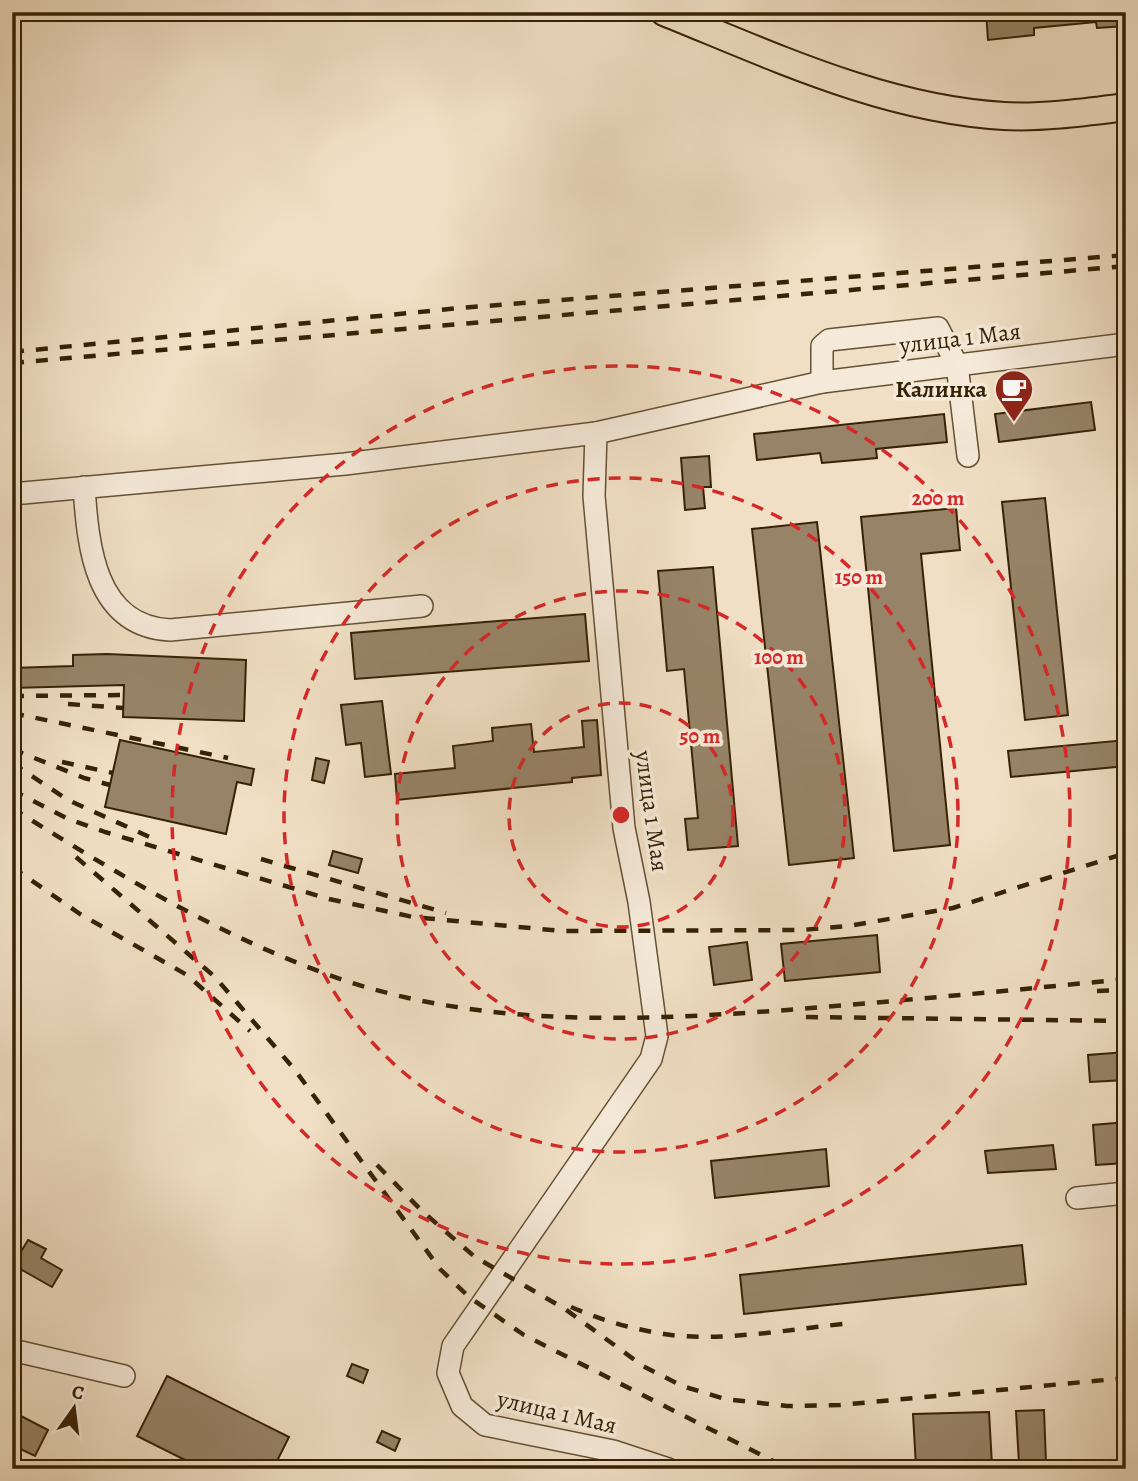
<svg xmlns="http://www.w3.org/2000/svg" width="1138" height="1481" viewBox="0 0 1138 1481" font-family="Alegreya,serif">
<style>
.building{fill:#978468;stroke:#362204;stroke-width:2}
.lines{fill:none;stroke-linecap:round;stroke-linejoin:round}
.minor-casing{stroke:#645134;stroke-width:24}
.major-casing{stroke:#362204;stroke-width:30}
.minor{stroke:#f5ead9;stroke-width:21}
.major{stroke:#f0dfc4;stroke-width:26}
.rail{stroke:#362204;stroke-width:4.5;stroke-dasharray:12 12;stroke-linecap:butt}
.ring{fill:none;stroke:#d62828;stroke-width:3.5;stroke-dasharray:12 9}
.labels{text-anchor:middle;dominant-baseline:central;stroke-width:7;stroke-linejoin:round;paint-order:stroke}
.street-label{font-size:24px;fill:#362204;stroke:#f5ead9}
.poi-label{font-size:24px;font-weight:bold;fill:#362204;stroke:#f5ead9;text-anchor:end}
.centre{fill:#d62828;stroke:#f5ead9;stroke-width:3.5}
.ring-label{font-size:21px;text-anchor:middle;font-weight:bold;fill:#d62828;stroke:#f5ead9;stroke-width:7;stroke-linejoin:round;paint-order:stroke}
</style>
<rect width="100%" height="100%" fill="#f0dfc4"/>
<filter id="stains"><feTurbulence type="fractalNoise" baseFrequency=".00286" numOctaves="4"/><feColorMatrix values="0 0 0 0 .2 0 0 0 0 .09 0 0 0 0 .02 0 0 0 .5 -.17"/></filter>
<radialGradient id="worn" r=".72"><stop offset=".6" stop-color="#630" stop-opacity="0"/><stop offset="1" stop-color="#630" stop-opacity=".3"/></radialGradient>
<!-- building -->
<g class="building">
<polygon points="986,12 1126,12 1126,26 1097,28 1096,22 1034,28 1034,35 988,40"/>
<polygon points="1091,402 1095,430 999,442 995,414"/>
<polygon points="944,414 947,442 876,449 877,458 822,463 820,453 757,460 754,434"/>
<polygon points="709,456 711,487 703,487 705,508 685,510 681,458"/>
<polygon points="1045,498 1068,715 1025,720 1002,502"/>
<polygon points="956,508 960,550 921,554 950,845 894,851 861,517"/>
<polygon points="817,522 854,858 789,865 752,529"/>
<polygon points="713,567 738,846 688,850 685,819 698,818 684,669 667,671 658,571"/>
<polygon points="585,614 589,661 355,679 351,633"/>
<polygon points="107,654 246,660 244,721 123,717 124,685 12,688 12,668 73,666 73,655"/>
<polygon points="382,701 391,774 365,777 361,743 346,745 341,705"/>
<polygon points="597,720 601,775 572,778 572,782 397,800 395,774 455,768 453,746 493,741 492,728 531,724 534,752 584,747 582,721"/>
<polygon points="120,740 254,769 251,785 237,782 226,834 105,807"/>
<polygon points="1126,740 1126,766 1011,777 1008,751"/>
<polygon points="316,758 329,761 324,783 312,780"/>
<polygon points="333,851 362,859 358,873 329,865"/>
<polygon points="877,935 880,972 785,981 781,944"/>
<polygon points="747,942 752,980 714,985 709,947"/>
<polygon points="1126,1052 1126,1080 1090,1082 1088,1055"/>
<polygon points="1126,1122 1126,1163 1096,1165 1093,1125"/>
<polygon points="1053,1145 1056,1169 988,1173 985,1151"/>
<polygon points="826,1149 829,1186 715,1198 711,1161"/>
<polygon points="28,1240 46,1249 41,1258 62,1270 52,1287 22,1270 12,1287 12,1244 22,1250"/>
<polygon points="1022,1245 1026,1284 744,1314 740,1275"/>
<polygon points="352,1364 368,1370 363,1383 347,1376"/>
<polygon points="167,1376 289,1437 273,1469 203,1469 137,1436"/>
<polygon points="1044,1410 1046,1463 1019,1464 1016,1411"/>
<polygon points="989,1412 992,1465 916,1467 913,1414"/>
<polygon points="17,1414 48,1430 35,1456 12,1445 12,1424"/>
<polygon points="382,1431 400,1439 395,1451 377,1442"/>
</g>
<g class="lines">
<!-- minor casing -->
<g class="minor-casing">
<g id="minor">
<polyline points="822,382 822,346 829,340 938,328 957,365 968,456"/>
<polyline points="596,433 594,496 624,828 639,902 657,1036 651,1059 453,1346 448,1373 462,1406 485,1425 613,1451 668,1469"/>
<path d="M84,487C88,547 95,626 170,630L422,606"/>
<polyline points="12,494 345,464 596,433 822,382 1126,344"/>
<polyline points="1077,1198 1126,1193"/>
<polyline points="12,1350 124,1376"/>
</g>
</g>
<!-- major casing -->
<g class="major-casing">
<path id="major" d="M664,12C773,56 884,109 1004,116C1044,118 1086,112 1126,107"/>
</g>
<!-- minor -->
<use href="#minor" class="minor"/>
<!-- major -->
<use href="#major" class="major"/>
<!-- rail -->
<g class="rail">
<polyline points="12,352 460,308 1126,255"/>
<polyline points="12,363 1126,266"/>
<polyline points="12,696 124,695"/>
<polyline points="68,704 123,708"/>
<polyline points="12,713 228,758"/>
<polyline points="12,749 84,778 110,785"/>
<polyline points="62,762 113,773"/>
<polyline points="12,763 68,800 154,839"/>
<polyline points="12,790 68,819 105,832 329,899 413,917 562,931 802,930 848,926 953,908 1126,853"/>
<path d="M12,808C111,870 211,931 321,972C474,1030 640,1021 800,1009C909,1000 1017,990 1126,979"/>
<polyline points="76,857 215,977 295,1070 440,1269 469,1297 524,1335 789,1469"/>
<polyline points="261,859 446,913"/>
<polyline points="12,867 80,914 187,975 250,1031"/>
<polyline points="1097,991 1126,990"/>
<polyline points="806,1017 1126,1021"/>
<polyline points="377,1165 422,1211 475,1257 565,1309 643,1366 682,1386 725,1399 787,1406 840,1405 1126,1378"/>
<path d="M571,1307C601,1320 632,1329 664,1334C720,1343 797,1328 853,1323"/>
</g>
</g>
<!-- distance rings -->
<g class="ring">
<circle cx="621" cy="815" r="112"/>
<circle cx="621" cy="815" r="224"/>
<circle cx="621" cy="815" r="337"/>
<circle cx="621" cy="815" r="449"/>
</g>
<!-- icons -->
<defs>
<g id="cafe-pin" transform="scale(2.0125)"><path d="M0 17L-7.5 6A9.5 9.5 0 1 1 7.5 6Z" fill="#8f2418" stroke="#f5ead9"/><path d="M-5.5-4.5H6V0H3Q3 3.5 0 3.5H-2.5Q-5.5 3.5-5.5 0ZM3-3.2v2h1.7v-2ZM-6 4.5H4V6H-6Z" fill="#fff"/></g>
</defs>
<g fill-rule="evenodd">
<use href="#cafe-pin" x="1014" y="389"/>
</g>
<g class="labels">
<!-- street labels -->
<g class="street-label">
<text transform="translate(960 338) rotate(-7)">улица 1 Мая</text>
<text transform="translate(652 811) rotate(82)">улица 1 Мая</text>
<text transform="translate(557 1412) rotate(13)">улица 1 Мая</text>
</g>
<!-- poi labels -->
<g class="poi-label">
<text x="987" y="389">Калинка</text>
</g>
</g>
<circle cx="621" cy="815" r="10" class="centre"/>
<g class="ring-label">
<text x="938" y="505">200 m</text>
<text x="859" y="584">150 m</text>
<text x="779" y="664">100 m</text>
<text x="700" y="743">50 m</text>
</g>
<!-- margin -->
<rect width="1138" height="1481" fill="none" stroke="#f0dfc4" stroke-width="42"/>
<rect x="14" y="14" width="1110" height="1453" fill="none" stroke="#362204" stroke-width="3.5"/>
<rect x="21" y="21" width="1096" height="1439" fill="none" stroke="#362204" stroke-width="2"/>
<!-- north arrow -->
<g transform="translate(74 1408) rotate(14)" stroke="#f5ead9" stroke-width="5" paint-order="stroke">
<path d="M0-5L12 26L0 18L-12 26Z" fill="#362204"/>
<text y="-10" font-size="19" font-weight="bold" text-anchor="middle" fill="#362204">С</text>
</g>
<rect width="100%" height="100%" filter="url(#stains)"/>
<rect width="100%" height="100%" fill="url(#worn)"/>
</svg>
